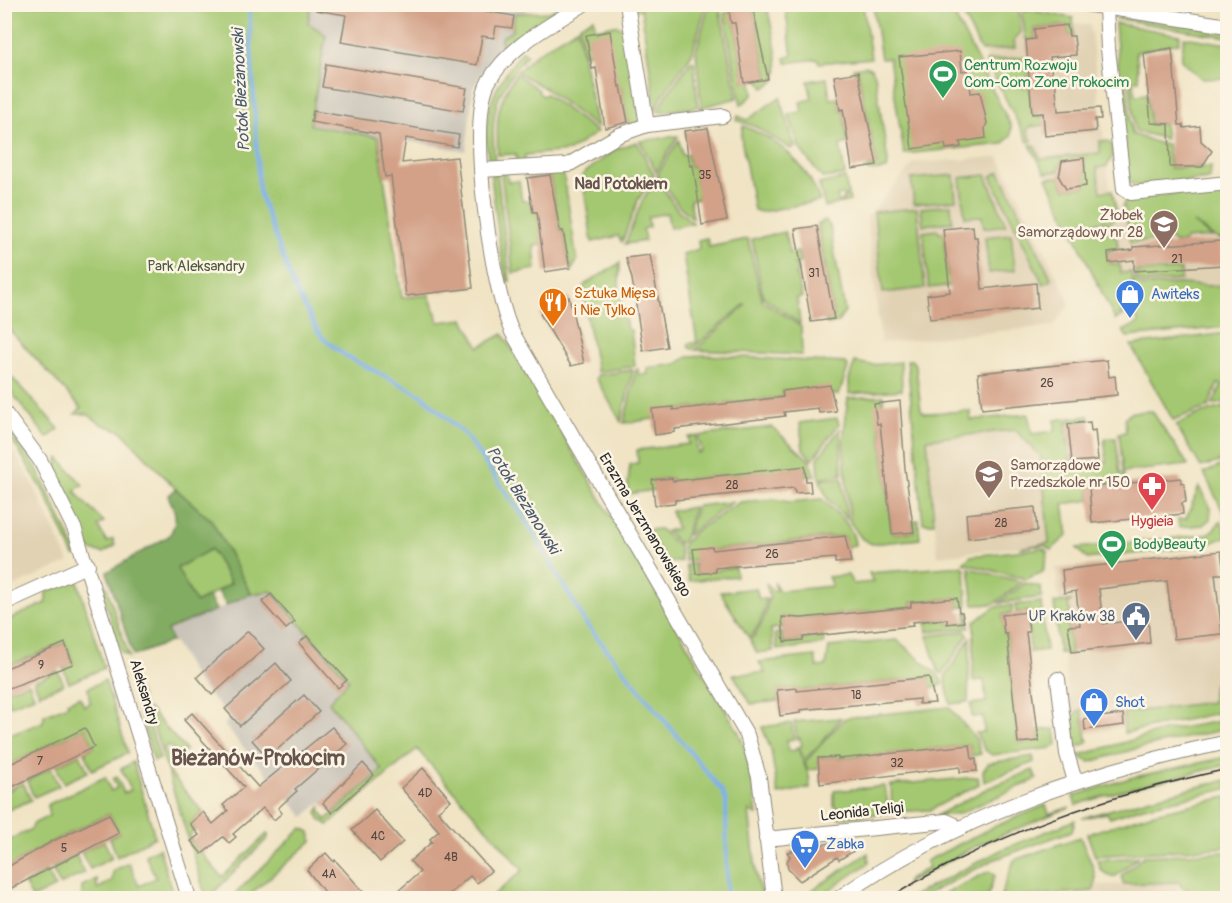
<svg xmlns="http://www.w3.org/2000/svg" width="1232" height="903" viewBox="0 0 1232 903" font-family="Pangolin,sans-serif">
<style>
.built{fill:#e1d2b4}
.industrial{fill:#c9c3b8}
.green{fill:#a4c871;stroke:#687a4e;stroke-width:1.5}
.forest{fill:#83ac63;stroke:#576c47;stroke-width:1.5}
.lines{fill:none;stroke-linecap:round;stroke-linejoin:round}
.stream{stroke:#80b0eb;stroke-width:4}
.building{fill:#d3a188}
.minor-casing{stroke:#8e8878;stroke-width:16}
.minor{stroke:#fff;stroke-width:14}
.tram{stroke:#2b2b2b;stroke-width:1.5}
.labels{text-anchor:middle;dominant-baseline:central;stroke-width:5;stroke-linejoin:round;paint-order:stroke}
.number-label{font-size:12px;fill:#554842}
.leisure-label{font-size:15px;fill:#27864d;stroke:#fcf5e5;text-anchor:start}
.education-label{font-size:15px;fill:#785e54;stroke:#fcf5e5;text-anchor:end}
.park-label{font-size:15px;fill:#4f5a40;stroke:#fcf5e5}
.food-label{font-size:15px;fill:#c56008;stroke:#fcf5e5;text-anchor:start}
.shop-label{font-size:15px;fill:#366cbe;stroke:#fcf5e5;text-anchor:start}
.health-label{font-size:15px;fill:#be3a42;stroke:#fcf5e5}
.street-label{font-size:15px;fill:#2b2b2b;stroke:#fcf5e5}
.service-label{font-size:15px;fill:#4e5e75;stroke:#fcf5e5;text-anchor:end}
.water-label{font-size:16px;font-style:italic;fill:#495a6e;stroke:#fcf5e5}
.neighbourhood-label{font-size:16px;font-weight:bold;fill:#66544c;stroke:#fcf5e5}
.district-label{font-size:21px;font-weight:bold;fill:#66544c;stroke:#fcf5e5}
</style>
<rect width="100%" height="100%" fill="#fcf5e5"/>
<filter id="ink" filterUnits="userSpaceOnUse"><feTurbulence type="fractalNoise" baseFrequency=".0167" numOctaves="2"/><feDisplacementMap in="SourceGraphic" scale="12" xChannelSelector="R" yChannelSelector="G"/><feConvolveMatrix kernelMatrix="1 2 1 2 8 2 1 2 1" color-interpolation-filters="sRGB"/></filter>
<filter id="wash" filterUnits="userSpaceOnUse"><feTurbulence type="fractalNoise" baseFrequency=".008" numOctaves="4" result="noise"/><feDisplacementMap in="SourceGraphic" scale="24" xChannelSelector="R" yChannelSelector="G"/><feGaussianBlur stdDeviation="1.35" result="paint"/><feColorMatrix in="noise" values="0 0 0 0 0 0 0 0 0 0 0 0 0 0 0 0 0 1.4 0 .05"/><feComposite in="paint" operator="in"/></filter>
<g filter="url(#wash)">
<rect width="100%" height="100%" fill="#f0e4c5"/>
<!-- built -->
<g class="built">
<polygon points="961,8 1090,25 1111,198 1062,206"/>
<polygon points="999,157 1069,301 1069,306 1053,326 881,343 867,218 914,163"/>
<polygon points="1132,203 1228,204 1227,294 1145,301 1120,292 1081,209 1120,208"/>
<polygon points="1014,431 1041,456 1049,543 938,556 927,439"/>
<polygon points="5,438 32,482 69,562 5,590"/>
<polygon points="1223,549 1228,584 1227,705 1131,727 1083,734 1070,722 1056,568"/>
<polygon points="1178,883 1178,898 1026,898 1093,891 1096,885"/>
</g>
<!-- industrial -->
<g class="industrial">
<polygon points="311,5 528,5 527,10 511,37 492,57 473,88 466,151 310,125 326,36 307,23"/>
<polygon points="270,591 349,680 328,702 381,770 332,814 321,802 304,817 224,725 230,718 196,680 168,631 252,594"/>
</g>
<!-- green -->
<g class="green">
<path d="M4,5H311L308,23L326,35L310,125L378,137L402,298L429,295L439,322L464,319L479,347L503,334L738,731C750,758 753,786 757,815L749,811L757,879L763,898H490L523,870L417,749L328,825L319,819L317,812L321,806L320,810L326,820L382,770L329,702L349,680L271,591L251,594L212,521L176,489L121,431L101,424L87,414H75L81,408L5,325Z"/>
<polygon points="632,5 706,5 692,54 662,96 656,110 641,9 633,10"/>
<polygon points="709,5 719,5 737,98 702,107 702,114 696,51"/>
<path d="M752,5H767C770,23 780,58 777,75C776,82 769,85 764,88L759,80L768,78Z"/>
<polygon points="785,5 863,5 871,58 819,63 818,59 786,63 785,58 792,56"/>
<polygon points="873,5 949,5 1011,126 1011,135 1003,144 904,154 889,58 881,59"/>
<polygon points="958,5 992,5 1019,9 1021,32 1014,40 1015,48 981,51"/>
<polygon points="558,8 555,15 520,37 514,36 502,47 501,38 512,31 515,13 549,12"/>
<polygon points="1027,10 1073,18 1074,36 1069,36 1067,25 1034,29 1035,39 1026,40 1022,13"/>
<polygon points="730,12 735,23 744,82 752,81 753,95 741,105 724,13"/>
<polygon points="1121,17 1227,31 1227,37 1117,19"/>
<polygon points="593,18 596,29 615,25 625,29 640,115 639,122 629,128 621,87 589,53 584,54 579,26"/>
<polygon points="1115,23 1180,35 1179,43 1136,52 1139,80 1126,81 1132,134 1161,144 1167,144 1170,168 1211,167 1210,179 1138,186 1128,182"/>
<polygon points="577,28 597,128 543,87 517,72 537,53"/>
<polygon points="1184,37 1227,44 1227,78 1202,79 1181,60"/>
<path d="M523,51L527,55C493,94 490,113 495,164L490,163C478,119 494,84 523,51Z"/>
<polygon points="1027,57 1029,80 1019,82 1019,87 1030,86 1032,114 1038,114 1039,117 1047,115 1050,124 1029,127 1027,130 1032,141 1028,142 986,61"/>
<polygon points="691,61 694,62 698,107 658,112 666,96"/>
<polygon points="866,66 872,69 875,75 888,162 887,169 868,171 868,167 877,165 858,71 854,72 853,68"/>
<path d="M516,74L539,90L538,92L543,96L546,94L597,132L569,151L525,155L524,163H517L516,154L498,155C496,121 496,103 516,74Z"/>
<polygon points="827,78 830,99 838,98 840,110 843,110 848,143 840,145 845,175 822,178 800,149 789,117 790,114 802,112 800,102 812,99 808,81"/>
<polygon points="1134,83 1135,95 1147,94 1150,124 1164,124 1166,139 1135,131 1130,84"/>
<polygon points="780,97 795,147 791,149 756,127 736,120 738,116 747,120"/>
<path d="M743,126C778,139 808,165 820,201L761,212L754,210L741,137Z"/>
<polygon points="678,136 656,172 640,141"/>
<polygon points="679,140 682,155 688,155 690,166 693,165 699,198 690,200 693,218 679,206 657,175"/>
<polygon points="1100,141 1107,141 1112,145 1113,156 1107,166 1097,168 1101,192 1112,190 1118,216 1107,225 1106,221 1093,223 1094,230 1108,231 1117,239 1118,249 1108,251 1109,263 1120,265 1121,273 1131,272 1133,280 1118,319 1115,320 1047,178 1059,177 1065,189 1086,186 1084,159 1062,161 1058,171 1045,173 1030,145 1034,145 1041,159 1100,153"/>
<polygon points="637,142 654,175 638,200 622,242 618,236 592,242 582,175 616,149"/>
<polygon points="497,172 510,281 507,282 501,254 491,175"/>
<polygon points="501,172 506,172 508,182 519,181 522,201 531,201 533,212 537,212 542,245 534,246 536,269 513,273"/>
<polygon points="542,172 561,172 564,177 577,261 571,271 563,231 560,231 550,175 542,176"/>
<polygon points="1000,172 1052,280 1043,284 991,176"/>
<polygon points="954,175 956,200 914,204 911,179"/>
<polygon points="986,175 1006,225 984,228 982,216 965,217 960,178"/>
<polygon points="656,178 677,209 693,223 670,228 667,213 648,217 649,227 643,229 645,241 625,244 642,201"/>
<polygon points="845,178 848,194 837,196 839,202 843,201 843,197 849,196 850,201 825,207 819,184"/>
<polygon points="1227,188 1227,282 1224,240 1214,237 1196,224 1193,223 1211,237 1185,239 1185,242 1176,243 1171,239 1130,243 1125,207 1122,207 1126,199"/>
<polygon points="951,205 952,222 923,225 921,208"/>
<polygon points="917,208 925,288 883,293 874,212"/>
<polygon points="822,221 826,221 830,226 845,312 837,323 828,325 825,320 834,318 818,224 822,224"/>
<polygon points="938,230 939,233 943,233 948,276 953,276 954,285 929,288 923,232"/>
<polygon points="785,232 789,253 798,252 800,263 794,264 798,268 796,274 802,297 797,298 800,324 763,297 752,239"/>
<polygon points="1011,234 1015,270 989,273 985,237"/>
<polygon points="707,238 709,247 748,239 762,300 801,327 802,355 695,350 745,306 745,304 692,349 689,348 688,344 697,342 683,254 699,249 698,240"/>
<polygon points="620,263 619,285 627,329 631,330 635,366 597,372 583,298 584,285"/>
<polygon points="1181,270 1181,280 1143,283 1135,277 1135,272"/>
<polygon points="1135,280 1142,286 1179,284 1227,287 1227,327 1127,337 1123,331 1139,323 1133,311 1121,317"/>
<polygon points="1227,333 1227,402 1212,405 1222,385 1218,384 1208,407 1173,420 1131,345"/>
<polygon points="706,355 846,363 848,367 839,395 782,391 783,397 673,410 653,419 624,423 636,370 638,369 639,375 648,374 647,368 677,364 689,356"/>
<polygon points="907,360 912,360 916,367 921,410 925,413 970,411 971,420 1028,414 1032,434 1055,431 1055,420 1089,416 1090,420 1066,423 1070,460 1076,465 1107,462 1104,439 1116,438 1120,474 1124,474 1124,483 1089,487 1090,500 1063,504 1068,535 1051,550 1044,545 1019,548 1049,543 1041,456 1015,430 927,439 934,523 923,523"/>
<polygon points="855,362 871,365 901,362 902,390 849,394 849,379"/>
<polygon points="4,369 59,429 47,438 5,384"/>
<polygon points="633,370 621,422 596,378 598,375"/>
<polygon points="884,396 880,424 892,534 914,532 913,521 918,520 920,539 872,544 862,539 850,522 843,442 848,398"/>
<polygon points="1227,406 1227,434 1223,434 1224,454 1227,454 1227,460 1201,467 1176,425 1196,415"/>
<polygon points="1152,411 1188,465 1123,472 1119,433 1126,432 1125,418 1132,412"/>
<polygon points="837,418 839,424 812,460 803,449 800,423"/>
<polygon points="4,421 37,469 78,555 74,556 44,492 5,428"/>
<polygon points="772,427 809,460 815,476 806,477 805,467 673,481 672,478 653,480 654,490 627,494 630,464 638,463 637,450 689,444 688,437 696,436 698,453 702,451 698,436"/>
<polygon points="840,429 842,474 819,478 818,458"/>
<path d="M59,458L83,485L75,490C80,501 94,511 104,522L98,526L107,542L113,539L115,546L103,553L91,550L87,545L54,474Z"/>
<polygon points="1227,463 1228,463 1227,520 1204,473"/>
<polygon points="842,477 847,519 827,498 820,480"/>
<polygon points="1199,487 1211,509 1210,519 1203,525 1179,527 1178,519 1186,519"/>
<path d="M774,499L790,502L822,499C835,512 854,525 855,545L846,547L845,536L830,537L713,550L694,560L685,561L682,546L694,532L740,502Z"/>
<polygon points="733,502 692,531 687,536 697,506"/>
<polygon points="694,507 684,540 679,544 666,531 677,529 671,511"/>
<polygon points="1221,521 1227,536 1205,546 1087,559 1077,548 1203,535 1211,532"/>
<polygon points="660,529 679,547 681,561 667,563 648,530"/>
<polygon points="1043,548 1048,552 1043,572 1026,579 963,563 971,556"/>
<polygon points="211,549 231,583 196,603 176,568"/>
<polygon points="694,564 696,574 735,567 736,576 689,581 686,565"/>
<path d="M962,566L965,569L967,606L958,608L957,598L911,602V607L802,618L782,617L783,628L771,629L773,651L757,653L750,640C760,631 767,614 768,599L770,598L766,583L773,591L776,590L774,582L779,591L832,586L828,577L848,575L853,584L873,582L869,573Z"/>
<polygon points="969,568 1022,582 994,604 974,605"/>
<polygon points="77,579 104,668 69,683 63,668 73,663 65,643 5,667 5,621 46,603 46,592"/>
<polygon points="1025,583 1041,587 1042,597 999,603"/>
<polygon points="106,585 129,657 121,652 101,587"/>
<path d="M756,588L759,599H766C765,612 759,629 749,638L720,592Z"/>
<polygon points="1071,601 1068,604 1073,625 1068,626 1071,654 1059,653 1054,603"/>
<polygon points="1041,602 1046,650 1030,652 1028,611 1016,612 1015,605"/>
<polygon points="1012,605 1012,612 1002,615 1004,634 1007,634 1018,743 1039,741 1038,730 1055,729 1057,745 1052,748 992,755 985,750 976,733 984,732 983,716 972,717 971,704 986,702 984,680 973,681 974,622 995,607"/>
<polygon points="966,612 969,612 969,628 927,632 926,622 946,620 947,624 967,623"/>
<polygon points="965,631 968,635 942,674 938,671 927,636"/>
<polygon points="782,632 783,643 823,636 824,644 777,650 775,634"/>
<polygon points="970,638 968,702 950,704 945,677"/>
<polygon points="897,640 936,673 941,679 942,685 930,688 929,677 797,691 797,688 778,690 778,701 751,704 733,674 765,673 759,662 815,656 817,667 826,666 829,647"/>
<polygon points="58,671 64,684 39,694 34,681"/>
<polygon points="1218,675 1227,676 1227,711 1124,733 1124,713 1212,702 1212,691"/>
<polygon points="105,680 128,753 92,770 85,752 94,747 85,728 5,767 5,737 43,722 44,715 68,705 67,702 80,697 84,706 90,703 88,688"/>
<polygon points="29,683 34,696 9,706 5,691"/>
<polygon points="139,691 160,759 154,761 134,694"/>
<polygon points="949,707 976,739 981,754 971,756 970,745 838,759 837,757 818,758 819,769 807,770 805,762 845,718"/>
<polygon points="148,708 186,750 178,757 169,745 163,749 174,762 167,770 203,812 190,824 195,830 190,835 192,842 222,877 268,833 268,838 210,896 206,897"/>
<polygon points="1081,709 1088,743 1074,747 1072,717"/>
<polygon points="841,718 820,744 804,760 799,747 802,746 800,738 797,739 794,722"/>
<polygon points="1227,720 1227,729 1139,748 1090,762 1077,756 1163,731"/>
<polygon points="791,723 794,739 787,740 788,751 796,750 797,747 809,776 810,788 778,794 771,750 762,727"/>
<polygon points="80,754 88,772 64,783 56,766"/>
<polygon points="1033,756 1034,762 984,782 983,771 989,763"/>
<polygon points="1227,757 1227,765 1123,790 1076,805 1073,796 1130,778"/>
<polygon points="133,762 155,837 117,857 110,838 119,833 109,814 51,842 5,869 5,842 32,829 33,824 49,816 47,805 105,777 111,791 117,788 113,779 117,777 124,793 131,790 121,769"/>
<polygon points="51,768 59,786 34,797 27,781"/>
<polygon points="1033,770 1037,779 958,814 936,816 986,789"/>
<polygon points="978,777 979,784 930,810 892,812 891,785"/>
<polygon points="1227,780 1227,789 1143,807 1110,818 1107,813 1082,818 1151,798"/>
<polygon points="23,783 31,800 6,811 5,792"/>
<polygon points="885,786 889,813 838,818 837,807 834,806 834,791"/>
<polygon points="1227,797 1227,847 1095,856 1087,834 1150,814"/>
<polygon points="1046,805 1049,814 1070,807 976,846 906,884 908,880 929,867 926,861 989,829"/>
<polygon points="1075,820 1072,831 993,860 920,898 909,898 1001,850"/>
<polygon points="302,828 310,832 312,841 246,898 231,898"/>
<path d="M1080,837C1086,852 1101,876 1093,891L1000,898L1014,860Z"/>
<polygon points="104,841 112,858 90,869 81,852"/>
<polygon points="159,848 174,898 79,898 82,897 82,886 97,879 97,889 112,881 113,871 129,863 139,886 156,878 145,855"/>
<polygon points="1227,852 1227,898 1211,898 1181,887 1180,882 1123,884 1122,875 1144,856"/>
<polygon points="868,853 869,863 817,898 800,898"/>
<polygon points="76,855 84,873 60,885 52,869"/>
<polygon points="1138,857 1116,876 1109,876 1101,870 1097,860"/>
<polygon points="47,871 55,887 32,898 25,884"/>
<polygon points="989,871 995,875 987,898 937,898"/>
</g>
<!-- forest -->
<path class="forest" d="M176,489L212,521L251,594L226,605L218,591L231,583L211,549L177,568L196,603L208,596L216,610L167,630L172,641L133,656L107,572L169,536C179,520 176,512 168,496Z"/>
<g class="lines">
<!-- stream -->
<polyline class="stream" points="249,4 259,192 294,287 317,330 325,340 346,356 423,396 466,436 523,516 587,625 722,791 726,801 727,898"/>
</g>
<g id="blocks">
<!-- building -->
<g class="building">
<polygon points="316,4 443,4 514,16 512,28 496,26 494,38 482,36 477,65 341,42 346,15 316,10"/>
<polygon points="728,4 752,4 768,79 744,83 735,23 731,23"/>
<polygon points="1067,25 1069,36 1074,36 1076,55 1050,57 1052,78 1055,78 1058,111 1100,108 1101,119 1095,119 1096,131 1045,136 1043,113 1032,114 1026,40 1035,39 1034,29"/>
<polygon points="610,31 619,87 621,86 628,122 605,128 596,68 592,69 586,35"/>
<polygon points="1172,48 1179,125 1183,125 1184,128 1200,126 1201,141 1212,151 1202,167 1170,167 1169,124 1151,123 1144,53"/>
<polygon points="960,51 962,71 968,70 971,93 980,92 987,123 985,128 986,138 960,142 961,147 946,149 945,144 912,149 899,57"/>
<polygon points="326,64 467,88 463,111 322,87"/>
<polygon points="858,72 877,165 852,169 843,109 840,110 834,76"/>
<polygon points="313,111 459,135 457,147 406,138 402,163 457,157 473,288 406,296 391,176 385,177 379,134 311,122"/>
<polygon points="708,128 727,220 702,225 693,165 690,166 684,131"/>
<polygon points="1084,158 1086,186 1066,189 1059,177 1062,161"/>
<polygon points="550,175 560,231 563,231 570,268 545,272 537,212 533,212 527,178"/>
<polygon points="817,226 834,319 811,322 795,229"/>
<polygon points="973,226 974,237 977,237 982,289 1036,283 1038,308 930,319 927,295 950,292 943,229"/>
<polygon points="1220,241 1223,265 1134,271 1134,260 1109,263 1108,253 1133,250 1133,247"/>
<polygon points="650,255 667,347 643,351 632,279 626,258"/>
<polygon points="569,297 584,363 571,366 540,314"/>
<polygon points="1107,360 1109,377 1115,376 1117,395 982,409 978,373"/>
<polygon points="830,385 836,411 819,413 818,408 784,412 785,416 675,429 675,432 655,435 652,409 673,407 673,410 783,397 782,391"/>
<polygon points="900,401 905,469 914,532 892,534 880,424 877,424 874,404"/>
<polygon points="1090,422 1091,431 1095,430 1098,460 1072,462 1068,424"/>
<polygon points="805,466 806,481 810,481 811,492 795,493 794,488 675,500 675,503 655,505 652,480 672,478 673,481"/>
<polygon points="1181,478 1181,483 1184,483 1186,502 1182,503 1183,514 1092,523 1089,487"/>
<polygon points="1035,507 1037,531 968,538 966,514"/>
<polygon points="845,536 851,562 835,563 835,558 715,568 716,572 696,574 693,549 712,547 713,550"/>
<polygon points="1221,551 1224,574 1215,574 1222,634 1174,639 1167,581 1099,589 1103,624 1148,619 1150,643 1072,652 1068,626 1080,625 1076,591 1064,593 1062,570"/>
<polygon points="271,594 295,622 286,629 262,602"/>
<polygon points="957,598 959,612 962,612 964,622 947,624 947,619 912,622 913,626 803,637 803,640 784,642 782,617 802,618 911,607 911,602"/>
<polygon points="1027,612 1029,632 1026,632 1039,741 1018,743 1007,634 1004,634 1002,615"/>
<polygon points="248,631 264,649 212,695 197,677"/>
<polygon points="307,636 347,680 338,688 299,643"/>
<polygon points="65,643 73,664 4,690 4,669"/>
<polygon points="276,663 291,681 240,726 225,709"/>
<polygon points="929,677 935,703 919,704 919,699 800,710 800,713 780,716 777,690 797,688 797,691"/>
<polygon points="304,695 319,712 268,758 252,740"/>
<polygon points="192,713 258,787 332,727 347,744 295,789 297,791 278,808 282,813 274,820 263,808 233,834 236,837 229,843 223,837 202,854 191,841 199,835 190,824 203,812 213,824 228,811 223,805 244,787 184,720"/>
<polygon points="1123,714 1124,725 1085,730 1084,719"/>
<polygon points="85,728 94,747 4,791 4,767"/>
<polygon points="970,745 972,759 976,759 977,771 960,772 960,767 820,784 818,758 838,757 838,759"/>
<polygon points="363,763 374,775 332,813 323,803"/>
<polygon points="423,768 451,800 438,811 491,871 477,883 470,876 445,898 390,898 420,872 410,861 432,842 430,839 439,831 401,788"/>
<polygon points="375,810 403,842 380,862 352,830"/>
<polygon points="109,814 119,833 4,892 4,869 51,842"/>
<polygon points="835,842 850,842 855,850 839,860 837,857 800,881 788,869 787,862 790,856 787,852"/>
<polygon points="326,853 334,862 335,860 369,898 329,898 307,870"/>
</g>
</g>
</g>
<g filter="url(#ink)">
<use href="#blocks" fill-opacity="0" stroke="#8e8878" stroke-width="1.5"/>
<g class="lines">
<!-- minor casing -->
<g class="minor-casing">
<g id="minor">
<path d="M584,4C550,26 510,45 489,81C466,120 492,290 512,332L747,735L759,777L774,898"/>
<polyline points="627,4 647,125"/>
<polyline points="1084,4 1228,26"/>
<polyline points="1106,8 1108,49 1124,189 1131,193 1228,183"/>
<polyline points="481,170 568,165 619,135 647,125 723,116"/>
<polyline points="4,412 40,460 75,530 189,898"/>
<polyline points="4,603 88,565"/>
<polyline points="1058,679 1067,754 1075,781"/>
<polyline points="766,839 946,821 953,824 957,829"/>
<path d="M839,898C956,816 1089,771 1228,742"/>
</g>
</g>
<!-- minor -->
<use href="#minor" class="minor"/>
<!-- tram -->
<path class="tram" d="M889,898C994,833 1107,795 1228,769"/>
</g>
</g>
<!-- icons -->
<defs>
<g id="stadium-pin" transform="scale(1.5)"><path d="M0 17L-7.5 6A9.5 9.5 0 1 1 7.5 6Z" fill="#2e9e5b" stroke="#fcf5e5"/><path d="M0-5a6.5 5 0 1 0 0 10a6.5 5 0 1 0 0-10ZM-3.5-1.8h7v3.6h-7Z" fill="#fff"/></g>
<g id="school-pin" transform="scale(1.5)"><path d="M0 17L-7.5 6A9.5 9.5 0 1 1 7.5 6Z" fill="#8d6e63" stroke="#fcf5e5"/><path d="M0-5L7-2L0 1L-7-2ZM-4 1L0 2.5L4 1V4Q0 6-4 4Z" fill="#fff"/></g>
<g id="shop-pin" transform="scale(1.5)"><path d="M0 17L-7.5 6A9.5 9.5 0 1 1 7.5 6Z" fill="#3f7fe0" stroke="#fcf5e5"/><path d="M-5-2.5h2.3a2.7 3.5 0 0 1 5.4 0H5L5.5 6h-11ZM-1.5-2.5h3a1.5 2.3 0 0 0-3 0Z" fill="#fff"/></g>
<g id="restaurant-pin" transform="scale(1.5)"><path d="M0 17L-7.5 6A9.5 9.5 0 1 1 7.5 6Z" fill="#e8710a" stroke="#fcf5e5"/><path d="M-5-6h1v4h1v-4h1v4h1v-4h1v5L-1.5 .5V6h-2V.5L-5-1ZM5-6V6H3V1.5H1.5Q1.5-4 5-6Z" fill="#fff"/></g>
<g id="pharmacy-pin" transform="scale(1.5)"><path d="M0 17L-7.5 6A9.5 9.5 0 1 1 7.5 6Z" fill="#e0444e" stroke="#fcf5e5"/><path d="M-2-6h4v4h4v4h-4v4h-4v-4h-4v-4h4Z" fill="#fff"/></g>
<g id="civic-pin" transform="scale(1.5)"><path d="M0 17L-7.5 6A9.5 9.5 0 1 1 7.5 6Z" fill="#5c6f8a" stroke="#fcf5e5"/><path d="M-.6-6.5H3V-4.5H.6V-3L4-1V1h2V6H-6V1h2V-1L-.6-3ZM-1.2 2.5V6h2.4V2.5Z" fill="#fff"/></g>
<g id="supermarket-pin" transform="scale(1.5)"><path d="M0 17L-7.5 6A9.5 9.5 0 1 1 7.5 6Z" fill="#3f7fe0" stroke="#fcf5e5"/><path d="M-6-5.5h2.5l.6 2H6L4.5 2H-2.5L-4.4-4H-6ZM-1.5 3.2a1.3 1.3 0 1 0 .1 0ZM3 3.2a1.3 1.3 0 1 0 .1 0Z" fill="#fff"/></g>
</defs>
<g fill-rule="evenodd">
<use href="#stadium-pin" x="943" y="74"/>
<use href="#school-pin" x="1164" y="224"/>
<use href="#shop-pin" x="1130" y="294"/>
<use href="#restaurant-pin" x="553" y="302"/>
<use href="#school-pin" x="989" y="474"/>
<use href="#pharmacy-pin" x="1152" y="486"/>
<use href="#stadium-pin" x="1112" y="544"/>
<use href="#civic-pin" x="1136" y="616"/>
<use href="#shop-pin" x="1094" y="702"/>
<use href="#supermarket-pin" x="805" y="844"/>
</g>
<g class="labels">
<!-- number labels -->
<g class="number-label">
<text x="705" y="175">35</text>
<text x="1177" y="259">21</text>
<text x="814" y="273">31</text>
<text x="1047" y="383">26</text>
<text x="732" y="485">28</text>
<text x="1001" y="523">28</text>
<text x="772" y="554">26</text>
<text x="41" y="665">9</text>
<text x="856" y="695">18</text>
<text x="40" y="761">7</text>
<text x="897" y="763">32</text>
<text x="425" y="793">4D</text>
<text x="378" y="836">4C</text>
<text x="64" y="848">5</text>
<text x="451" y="857">4B</text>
<text x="329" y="874">4A</text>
</g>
<!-- leisure labels -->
<g class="leisure-label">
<text x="964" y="65">Centrum Rozwoju<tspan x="964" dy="17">Com-Com Zone Prokocim</tspan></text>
<text x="1133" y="544">BodyBeauty</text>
</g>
<!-- education labels -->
<g class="education-label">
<text x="1143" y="215">Żłobek<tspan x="1143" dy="17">Samorządowy nr 28</tspan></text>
<text x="1010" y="465" text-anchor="start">Samorządowe<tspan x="1010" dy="17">Przedszkole nr 150</tspan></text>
</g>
<!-- park labels -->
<g class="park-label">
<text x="196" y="266">Park Aleksandry</text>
</g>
<!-- food labels -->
<g class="food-label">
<text x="574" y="293">Sztuka Mięsa<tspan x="574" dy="17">i Nie Tylko</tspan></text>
</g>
<!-- shop labels -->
<g class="shop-label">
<text x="1151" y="294">Awiteks</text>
<text x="1115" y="702">Shot</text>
<text x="826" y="844">Żabka</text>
</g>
<!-- health labels -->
<g class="health-label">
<text x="1152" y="521">Hygieia</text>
</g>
<!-- street labels -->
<g class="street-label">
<text transform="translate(645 525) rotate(59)">Erazma Jerzmanowskiego</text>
<text transform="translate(144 692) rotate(73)">Aleksandry</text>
<text transform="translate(862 812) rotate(-6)">Leonida Teligi</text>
</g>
<!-- service labels -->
<g class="service-label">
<text x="1115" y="616">UP Kraków 38</text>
</g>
<!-- water labels -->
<g class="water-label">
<text transform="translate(241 90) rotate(-93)">Potok Bieżanowski</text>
<text transform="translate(523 500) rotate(58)">Potok Bieżanowski</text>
</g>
<!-- neighbourhood labels -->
<g class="neighbourhood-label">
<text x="621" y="184">Nad Potokiem</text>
</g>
<!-- district labels -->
<g class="district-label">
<text x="258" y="758">Bieżanów-Prokocim</text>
</g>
</g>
<!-- margin -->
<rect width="1232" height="903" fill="none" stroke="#fcf5e5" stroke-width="24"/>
</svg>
